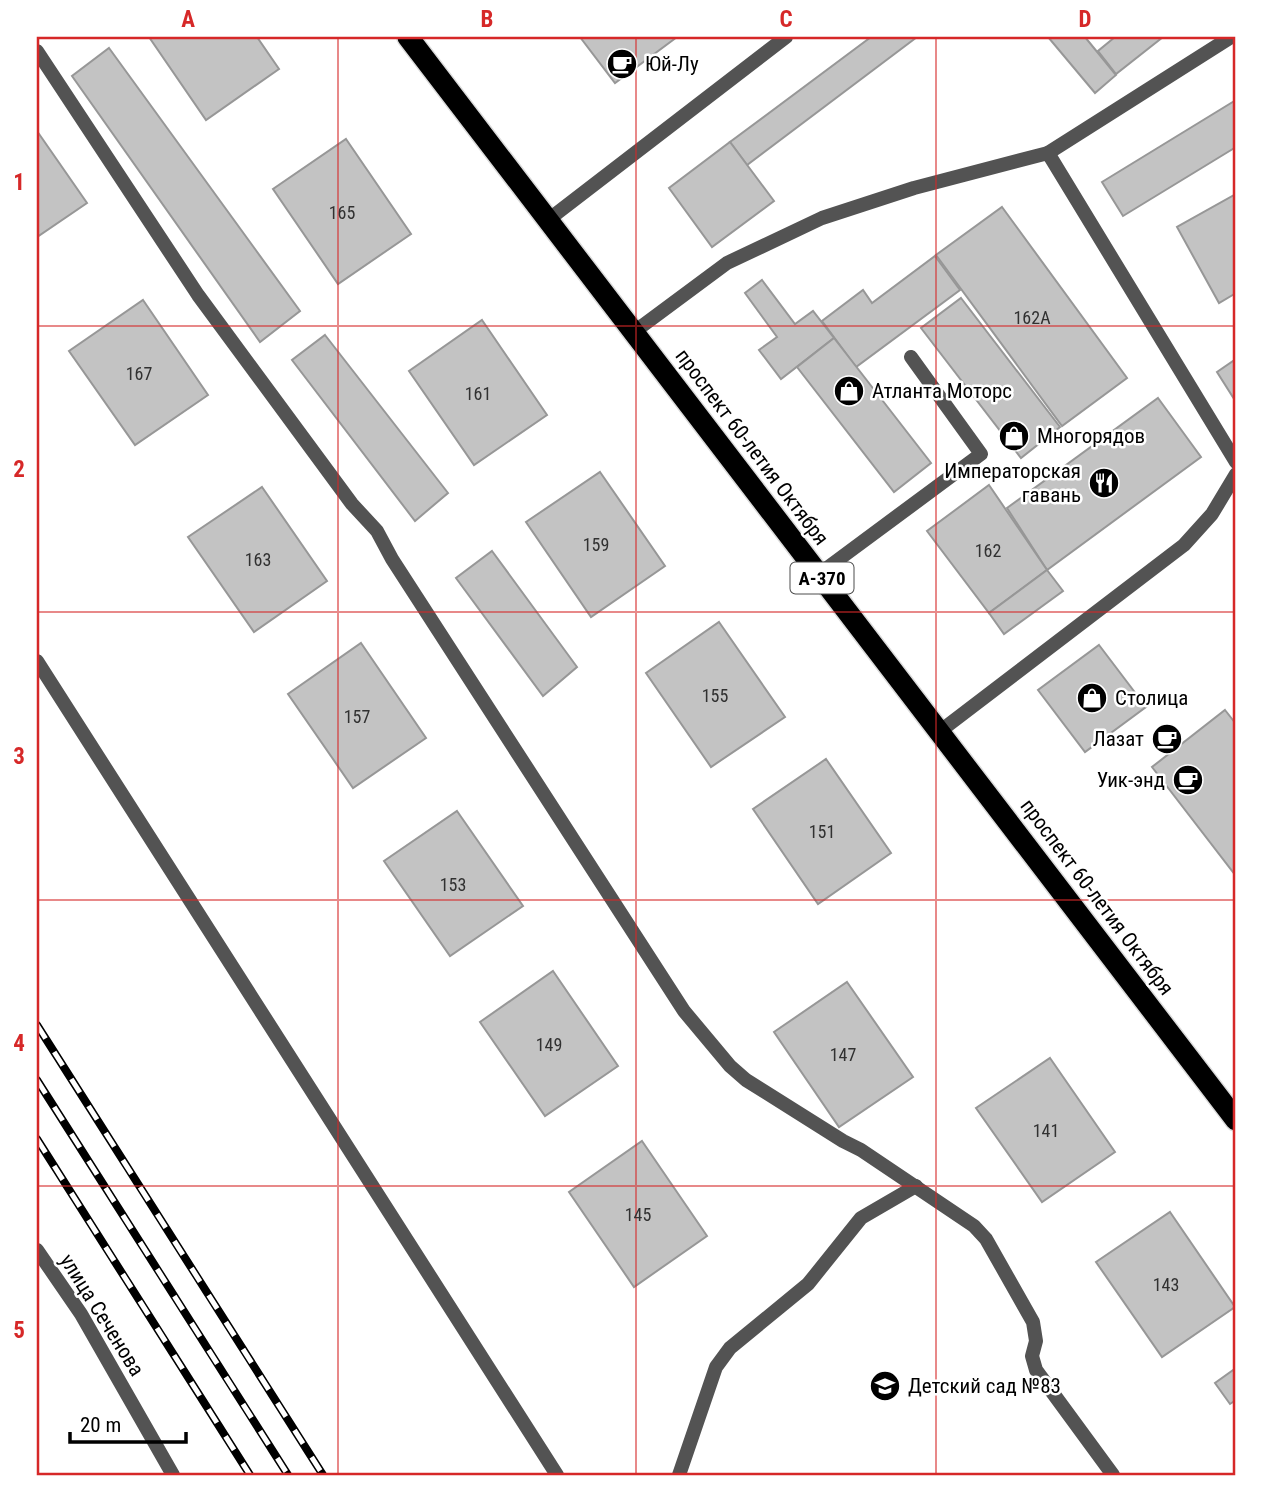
<svg xmlns="http://www.w3.org/2000/svg" width="1273" height="1512" viewBox="0 0 1273 1512" font-family="'Roboto Condensed',sans-serif">
<style>
.building{fill:#c3c3c3;stroke:#979797;stroke-width:2}
.lines{fill:none;stroke-linecap:round;stroke-linejoin:round}
.highway-casing{stroke:#dbdbdb;stroke-width:24}
.lane{stroke:#535353;stroke-width:14}
.street{stroke:#535353;stroke-width:14}
.highway{stroke:#000;stroke-width:21}
.rail-casing{stroke:#000;stroke-width:8}
.rail{stroke:#fff;stroke-width:5;stroke-dasharray:16;stroke-linecap:butt}
.grid{fill:none;stroke:#d62828;stroke-width:2;stroke-opacity:0.55}
.labels{text-anchor:middle;dominant-baseline:central;stroke-width:5;stroke-linejoin:round;paint-order:stroke}
.number-label{font-size:18px;fill:#313131}
.shield{fill:#fff;stroke:#4c4c4c;stroke-width:2}
.shield-label{font-size:19px;font-weight:bold;fill:#000}
.poi-label{font-size:21px;fill:#000;stroke:#fff;text-anchor:start}
.street-label{font-size:21px;fill:#000;stroke:#fff}
.neatline{fill:none;stroke:#d62828;stroke-width:2.5}
.grid-label{font-size:23px;text-anchor:middle;font-weight:bold;fill:#d62828}
</style>
<rect width="100%" height="100%" fill="#fff"/>
<!-- building -->
<g class="building">
<polygon points="149,37 257,37 279,69 206,120"/>
<polygon points="580,37 677,37 615,83"/>
<polygon points="871,37 917,37 747,165 730,142"/>
<polygon points="1048,37 1085,37 1116,75 1095,93"/>
<polygon points="1115,37 1163,37 1116,74 1098,51"/>
<polygon points="109,48 300,311 260,342 72,76"/>
<polygon points="1236,100 1236,147 1123,216 1102,182"/>
<polygon points="37,131 87,203 37,237"/>
<polygon points="346,139 411,234 338,284 273,189"/>
<polygon points="730,142 774,201 712,247 669,188"/>
<polygon points="1236,194 1236,293 1219,303 1177,227"/>
<polygon points="1002,207 1127,378 1062,426 936,255"/>
<polygon points="935,256 960,290 856,367 822,321 863,290 872,303"/>
<polygon points="762,280 795,324 813,311 834,338 781,379 759,350 777,337 745,293"/>
<polygon points="961,298 1060,427 1021,458 921,328"/>
<polygon points="143,300 208,395 135,445 69,351"/>
<polygon points="482,320 547,415 474,465 409,371"/>
<polygon points="325,335 448,493 415,521 292,360"/>
<polygon points="834,338 931,463 894,492 797,367"/>
<polygon points="1236,359 1236,402 1217,372"/>
<polygon points="1158,398 1201,457 1047,570 1007,508"/>
<polygon points="600,472 665,566 591,617 526,522"/>
<polygon points="989,485 1047,570 989,613 927,531"/>
<polygon points="262,487 327,581 254,632 188,537"/>
<polygon points="492,551 577,667 543,696 456,578"/>
<polygon points="1047,570 1063,591 1004,634 989,613"/>
<polygon points="719,622 785,717 711,767 646,673"/>
<polygon points="361,643 426,738 353,788 288,694"/>
<polygon points="1099,645 1146,707 1085,752 1038,690"/>
<polygon points="1225,710 1236,724 1236,876 1152,767"/>
<polygon points="826,759 891,853 818,904 753,809"/>
<polygon points="457,811 523,906 450,956 384,861"/>
<polygon points="553,971 618,1066 545,1116 480,1022"/>
<polygon points="847,982 913,1077 839,1127 774,1032"/>
<polygon points="1050,1058 1115,1152 1042,1202 976,1108"/>
<polygon points="642,1141 707,1236 634,1287 569,1192"/>
<polygon points="1170,1212 1235,1307 1162,1357 1096,1262"/>
<polygon points="1236,1368 1236,1400 1230,1404 1215,1383"/>
</g>
<g class="lines">
<!-- highway casing -->
<g class="highway-casing">
<polyline id="highway" points="408,37 1236,1120"/>
</g>
<!-- lane -->
<g class="lane">
<polyline points="37,51 198,295 352,504 377,531 392,559 684,1011 730,1066 746,1080 843,1141 861,1150 974,1226 986,1239 1033,1322 1036,1341 1032,1356 1036,1370 1113,1475"/>
<polyline points="1048,153 1231,37"/>
<polyline points="548,220 786,37"/>
<polyline points="819,574 981,454 911,357"/>
<polyline points="37,661 557,1475"/>
<polyline points="679,1475 716,1367 730,1348 808,1284 861,1218 916,1186"/>
</g>
<!-- street -->
<g class="street">
<polyline points="634,332 727,263 822,218 914,188 1048,153 1236,462"/>
<polyline points="939,732 1184,545 1212,514 1236,474"/>
<polyline points="37,1250 81,1314 173,1475"/>
</g>
<!-- highway -->
<use href="#highway" class="highway"/>
<!-- rail casing -->
<g class="rail-casing">
<g id="rail">
<polyline points="37,1025 323,1475"/>
<polyline points="37,1080 288,1475"/>
<polyline points="37,1139 250,1475"/>
</g>
</g>
<!-- rail -->
<use href="#rail" class="rail"/>
</g>
<!-- grid -->
<path class="grid" d="M338,37V1475M636,37V1475M936,37V1475M37,326H1236M37,612H1236M37,900H1236M37,1186H1236"/>
<!-- icons -->
<defs>
<g id="cafe-disc" transform="scale(1.575)"><circle r="9.5" fill="#000" stroke="#fff"/><path d="M-5.5-4.5H6V0H3Q3 3.5 0 3.5H-2.5Q-5.5 3.5-5.5 0ZM3-3.2v2h1.7v-2ZM-6 4.5H4V6H-6Z" fill="#fff"/></g>
<g id="shop-disc" transform="scale(1.575)"><circle r="9.5" fill="#000" stroke="#fff"/><path d="M-5-2.5h2.3a2.7 3.5 0 0 1 5.4 0H5L5.5 6h-11ZM-1.5-2.5h3a1.5 2.3 0 0 0-3 0Z" fill="#fff"/></g>
<g id="restaurant-disc" transform="scale(1.575)"><circle r="9.5" fill="#000" stroke="#fff"/><path d="M-5-6h1v4h1v-4h1v4h1v-4h1v5L-1.5 .5V6h-2V.5L-5-1ZM5-6V6H3V1.5H1.5Q1.5-4 5-6Z" fill="#fff"/></g>
<g id="school-disc" transform="scale(1.575)"><circle r="9.5" fill="#000" stroke="#fff"/><path d="M0-5L7-2L0 1L-7-2ZM-4 1L0 2.5L4 1V4Q0 6-4 4Z" fill="#fff"/></g>
</defs>
<g fill-rule="evenodd">
<use href="#cafe-disc" x="622" y="64"/>
<use href="#shop-disc" x="849" y="391"/>
<use href="#shop-disc" x="1014" y="436"/>
<use href="#restaurant-disc" x="1104" y="483"/>
<use href="#shop-disc" x="1092" y="698"/>
<use href="#cafe-disc" x="1167" y="739"/>
<use href="#cafe-disc" x="1188" y="780"/>
<use href="#school-disc" x="885" y="1386"/>
</g>
<g class="labels">
<!-- number labels -->
<g class="number-label">
<text x="342" y="212">165</text>
<text x="1032" y="317">162А</text>
<text x="139" y="373">167</text>
<text x="478" y="393">161</text>
<text x="596" y="544">159</text>
<text x="988" y="550">162</text>
<text x="258" y="559">163</text>
<text x="715" y="695">155</text>
<text x="357" y="716">157</text>
<text x="822" y="831">151</text>
<text x="453" y="884">153</text>
<text x="549" y="1044">149</text>
<text x="843" y="1054">147</text>
<text x="1046" y="1130">141</text>
<text x="638" y="1214">145</text>
<text x="1166" y="1284">143</text>
</g>
<!-- shield labels -->
<rect class="shield" x="790.5" y="562.5" width="63" height="31" rx="5"/>
<g class="shield-label">
<text x="822" y="578">А-370</text>
</g>
<!-- poi labels -->
<g class="poi-label">
<text x="645" y="64">Юй-Лу</text>
<text x="872" y="391">Атланта Моторс</text>
<text x="1037" y="436">Многорядов</text>
<text x="1081" y="471" text-anchor="end">Императорская<tspan x="1081" dy="24">гавань</tspan></text>
<text x="1115" y="698">Столица</text>
<text x="1144" y="739" text-anchor="end">Лазат</text>
<text x="1165" y="780" text-anchor="end">Уик-энд</text>
<text x="908" y="1386">Детский сад №83</text>
</g>
<!-- street labels -->
<g class="street-label">
<text transform="translate(752 447) rotate(53)">проспект 60-летия Октября</text>
<text transform="translate(1097 897) rotate(53)">проспект 60-летия Октября</text>
<text transform="translate(102 1315) rotate(58)">улица Сеченова</text>
</g>
</g>
<!-- border -->
<rect width="1273" height="1512" fill="none" stroke="#ffffff" stroke-width="77"/>
<!-- scale -->
<path d="M70 1432v10h116v-10" fill="none" stroke="#000000" stroke-width="3.5"/>
<text x="80" y="1432" font-size="21" fill="#000000" stroke="#ffffff" stroke-width="5" paint-order="stroke">20 m</text>
<rect x="38" y="38" width="1196" height="1436" class="neatline"/>
<g class="grid-label">
<text x="188" y="27">A</text>
<text x="487" y="27">B</text>
<text x="786" y="27">C</text>
<text x="1085" y="27">D</text>
<text x="19" y="190">1</text>
<text x="19" y="477">2</text>
<text x="19" y="764">3</text>
<text x="19" y="1051">4</text>
<text x="19" y="1338">5</text>
</g>
</svg>
